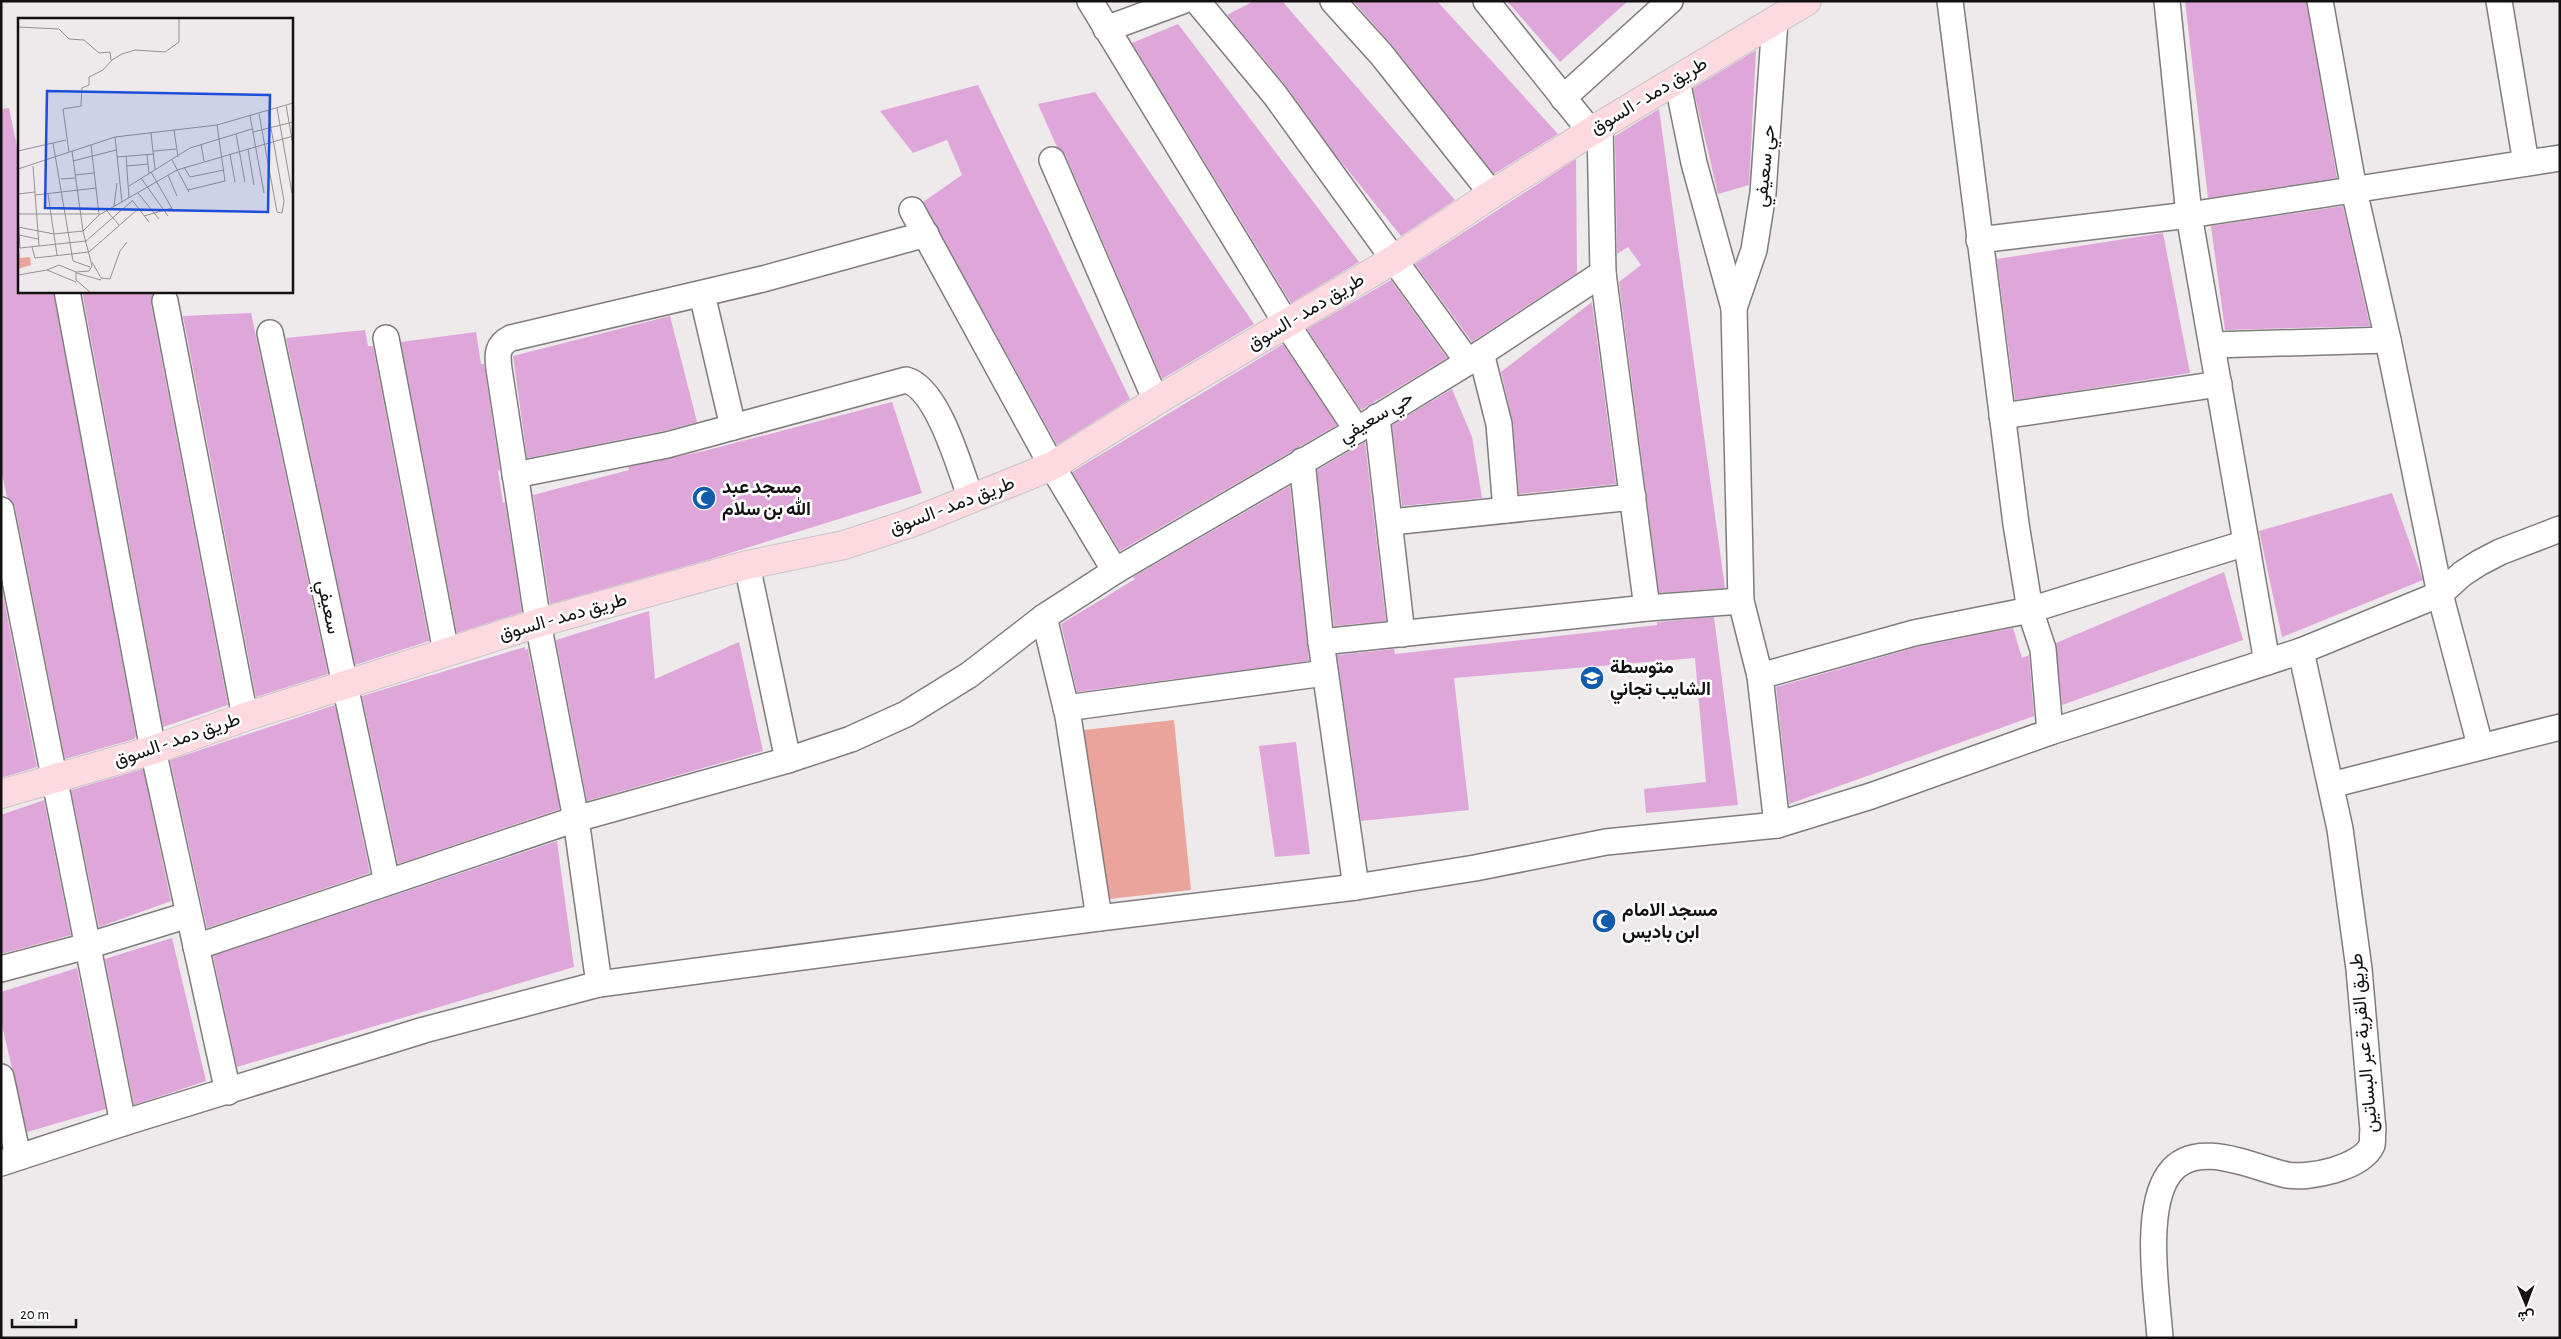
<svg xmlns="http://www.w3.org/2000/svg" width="2561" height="1339" viewBox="0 0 2561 1339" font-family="'Alegreya Sans',Vazirmatn,sans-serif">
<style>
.green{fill:#eba49c}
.building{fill:#dfa6d9}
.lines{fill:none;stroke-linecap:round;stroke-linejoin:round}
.minor-casing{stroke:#807c7e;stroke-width:28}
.major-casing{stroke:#c6c6c6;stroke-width:30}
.minor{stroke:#fff;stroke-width:25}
.major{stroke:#fddae0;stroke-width:28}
.labels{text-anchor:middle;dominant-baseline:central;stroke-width:5;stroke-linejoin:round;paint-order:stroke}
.street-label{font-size:19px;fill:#121011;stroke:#fff}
.poi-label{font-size:19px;font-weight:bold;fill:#121011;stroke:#fff;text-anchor:start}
.inset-road{fill:none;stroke:#969294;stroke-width:1}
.view{fill:#1d4ed8;fill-opacity:0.15;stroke:#1d4ed8;stroke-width:2.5}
.inset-edge{fill:none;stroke:#121011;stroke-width:2.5}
</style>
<rect width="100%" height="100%" fill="#eee9eb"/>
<!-- green -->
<polygon class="green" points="1174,720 1191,890 1108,899 1084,730"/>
<!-- building -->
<g class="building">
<polygon points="1254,1 1282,1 1455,200 1401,236 1334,153 1287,87 1227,15"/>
<polygon points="1353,1 1437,1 1558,134 1494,174 1392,45"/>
<polygon points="1507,1 1628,1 1560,62"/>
<polygon points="2185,1 2306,1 2337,178 2208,198"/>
<polygon points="1178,24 1359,262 1291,303 1132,43"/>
<polygon points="1756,50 1749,185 1718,194 1693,88"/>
<polygon points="978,85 1130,399 1057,445 923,202 962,175 947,140 913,153 880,111"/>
<polygon points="1095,92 1254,324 1162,379 1065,154 1057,147 1038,104"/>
<polygon points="9,108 19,156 19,291 53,291 136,736 134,739 65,759 15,507 7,497 1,469 1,109"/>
<polygon points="1659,109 1725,588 1659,593 1619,282 1641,265 1628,247 1617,254 1615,136"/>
<polygon points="1576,159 1577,273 1472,342 1415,264"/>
<polygon points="2343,206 2370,326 2225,330 2211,226"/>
<polygon points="2163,233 2190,373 2015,400 1997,259"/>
<polygon points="1391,280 1447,358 1361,410 1307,329"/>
<polygon points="82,291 152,291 153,295 151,304 228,705 163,727"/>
<polygon points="1592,302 1616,484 1519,494 1513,423 1501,372"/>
<polygon points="251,313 328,674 256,697 183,316"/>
<polygon points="670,316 697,422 664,431 527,458 513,356"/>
<polygon points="365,330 368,346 373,346 429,641 355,665 286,338"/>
<polygon points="476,332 481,364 484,364 500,470 498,471 503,503 505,502 522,612 457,633 401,342"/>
<polygon points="1283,344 1337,425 1120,551 1072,472"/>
<polygon points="1452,389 1472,437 1482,498 1402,506 1392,425"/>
<polygon points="892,402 922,493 711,559 550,604 533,495 629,470 628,467 704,451"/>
<polygon points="1365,442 1386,621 1334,626 1317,470"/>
<polygon points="1290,486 1309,661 1077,692 1061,624 1135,579 1133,577"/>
<polygon points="2392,493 2423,580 2282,637 2259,531"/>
<polygon points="2224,572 2243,640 2062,705 2056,643"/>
<polygon points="1,585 37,767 1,778"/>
<polygon points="649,611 655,679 739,642 763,751 587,801 556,640"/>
<polygon points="1714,617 1738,805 1646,813 1644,789 1706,782 1695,658 1454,678 1469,810 1361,821 1337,655 1394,649 1395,654 1657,625 1657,622"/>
<polygon points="2013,628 2022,658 2029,655 2034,716 1789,804 1776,687 1917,647"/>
<polygon points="525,647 525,650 528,649 560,809 398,864 362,696"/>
<polygon points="335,705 370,873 207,928 170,760"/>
<polygon points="1296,742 1310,854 1275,857 1259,746"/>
<polygon points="143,769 171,901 99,927 71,790"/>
<polygon points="44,800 71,935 1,954 1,815"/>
<polygon points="557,841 574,967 237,1067 213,956"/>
<polygon points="172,938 206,1081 134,1105 105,959"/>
<polygon points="77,968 106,1109 27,1132 1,1021 1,992"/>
</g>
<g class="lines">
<!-- minor casing -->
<g class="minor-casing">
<g id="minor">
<polyline points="1090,1 1286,323 1357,430"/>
<polyline points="1197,1 1275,95 1468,362"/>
<polyline points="1333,1 1381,54 1492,194"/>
<polyline points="1486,1 1591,132"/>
<polyline points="1950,1 2016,524 2030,610 2043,649 2050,732"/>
<polyline points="2167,1 2189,215 2267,662"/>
<polyline points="2320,1 2354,190 2388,340 2440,594 2480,745"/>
<polyline points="2499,1 2526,163"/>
<polyline points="1106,29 1182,1"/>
<polyline points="1677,80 1694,163 1734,308 1741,601 1760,676 1777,825"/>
<polyline points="1563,98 1670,1"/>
<polyline points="1600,126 1603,273 1647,608"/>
<polyline points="1052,160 1156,401"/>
<polyline points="912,210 1052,466 1115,571"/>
<polyline points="1979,240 2189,215 2560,158"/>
<polyline points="67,291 153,750 228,1092"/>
<polyline points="702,294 733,427"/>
<polyline points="165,301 245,717"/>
<polyline points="1734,308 1754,250 1763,193 1775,21"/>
<polyline points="270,333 387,882"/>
<polyline points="386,338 446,652"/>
<polyline points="2212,345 2388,340"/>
<polyline points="1481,353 1499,424 1506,510"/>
<polyline points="2002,416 2219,384"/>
<polyline points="1377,417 1402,634"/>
<polyline points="1302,461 1321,642 1356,887"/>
<path d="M515,475L667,445L906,380C938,388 960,469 971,499"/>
<polyline points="1,510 123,1123"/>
<polyline points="1391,522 1633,497"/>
<polyline points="747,565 788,760"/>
<polyline points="1044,617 1068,716 1099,918"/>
<polyline points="1321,642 1647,608 1741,601"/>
<polyline points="1760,676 1914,633 2030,610 2246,543"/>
<polyline points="1066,708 1325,673"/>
<polyline points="2331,785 2560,727"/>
<polyline points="196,947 576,819 788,760 851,739 906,714 969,675 1044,617 1115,571 1357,430 1468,362 1603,273"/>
<polyline points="1,969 87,946 188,915"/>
<path d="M599,984L576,819L538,623L499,369C497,354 497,345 511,338L763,279L926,234"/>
<polyline points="1,1077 18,1157"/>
<polyline points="1,1163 123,1123 424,1030 599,984 1099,918 1356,887 1475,868 1606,842 1777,825 1871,796 2050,732 2301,651 2440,594 2462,574 2479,563 2500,552 2560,529"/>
<path d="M2160,1338C2157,1295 2143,1210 2169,1174C2195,1137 2254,1168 2287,1175C2309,1179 2362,1168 2372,1145C2373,1141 2372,1134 2373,1130L2359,969L2340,829L2301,651"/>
</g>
</g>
<!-- major casing -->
<g class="major-casing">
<polyline id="major" points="1,794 153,750 245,717 538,623 747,565 844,545 911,523 1052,466 1156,401 1393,260 1492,194 1600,126 1807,1"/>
</g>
<!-- minor -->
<use href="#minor" class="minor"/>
<!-- major -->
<use href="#major" class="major"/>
</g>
<!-- icons -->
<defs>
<g id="mosque-disc" transform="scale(1.25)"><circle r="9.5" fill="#125baa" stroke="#fff"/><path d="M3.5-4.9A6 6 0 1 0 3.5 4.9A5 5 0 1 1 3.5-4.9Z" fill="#fff"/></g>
<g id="school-disc" transform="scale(1.25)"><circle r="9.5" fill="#125baa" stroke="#fff"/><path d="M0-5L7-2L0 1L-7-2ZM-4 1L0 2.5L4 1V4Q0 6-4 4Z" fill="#fff"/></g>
</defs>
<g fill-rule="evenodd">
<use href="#mosque-disc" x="704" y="498"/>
<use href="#school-disc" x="1592" y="678"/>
<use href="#mosque-disc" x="1604" y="921"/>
</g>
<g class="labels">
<!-- street labels -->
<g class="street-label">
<text transform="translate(1649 96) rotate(-31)">طريق دمد - السوق</text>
<text transform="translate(1765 166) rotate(-84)">حي سعيفي</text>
<text transform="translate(1306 312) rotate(-31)">طريق دمد - السوق</text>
<text transform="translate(1376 417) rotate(-31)">حي سعيفي</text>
<text transform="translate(952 506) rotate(-21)">طريق دمد - السوق</text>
<text transform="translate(328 607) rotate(78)">سعيفي</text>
<text transform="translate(563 617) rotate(-16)">طريق دمد - السوق</text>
<text transform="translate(177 740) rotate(-19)">طريق دمد - السوق</text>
<text transform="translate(2364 1043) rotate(-95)">طريق القرية عبر البساتين</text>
</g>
<!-- poi labels -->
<g class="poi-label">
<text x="722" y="487">مسجد عبد<tspan x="722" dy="22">الله بن سلام</tspan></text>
<text x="1610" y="667">متوسطة<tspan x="1610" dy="22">الشايب تجاني</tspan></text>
<text x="1622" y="910">مسجد الامام<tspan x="1622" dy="22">ابن باديس</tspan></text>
</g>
</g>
<!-- overview -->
<g transform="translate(18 18)">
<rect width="275" height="275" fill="#eee9eb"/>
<path d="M0,226L2,240L12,239L13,247L0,251Z" fill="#eba49c"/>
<path class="inset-road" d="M0,9L41,11L51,21L66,22L81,35L92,34L93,42M268,87L275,127M259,90L274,175M241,96L259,194L264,195L266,183L250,93M232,98L246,175M156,112L160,139M235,114L275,104M133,115L137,151M218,116L227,164M97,119L104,184M35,125L55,243L72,249M183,126L186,143M73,127L81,196M230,131L236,167M0,133L48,122M54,133L65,213L74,248L71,253L58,254V262L73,275M136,133L158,131M51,134L45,91L63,88L64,70L71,67V59L85,52L94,42L104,36L117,32L147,34L161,24V0M212,136L217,164M129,137L131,155M108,138L111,180M99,139L136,136M154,142L171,174M55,143L98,132M15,148L21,228M109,148L130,146M166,149L172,159L206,152M0,151L97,119L199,107L275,85M133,154L156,194M57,157L76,155M150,157L159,178M123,160L150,198M43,161L58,160M111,168L172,130L234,111M170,172L207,163L199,107M120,175L141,201M0,176L17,174M30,176L39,237M17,177L78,170M114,182L131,204M96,188L99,165M89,193L101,207M0,196H81M0,198L2,230L68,223L114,183M126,198L154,190M0,209L36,216L65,213L81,197L159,152L275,118M1,217L20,221M14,229L17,240L71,234L120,191M74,244L83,260L92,261L102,233L109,224M29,252L41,247L58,254M58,255L83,262M0,257L29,252L58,264"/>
<path class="view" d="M29,73L252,77L250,194L27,190Z"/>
<rect width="275" height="275" class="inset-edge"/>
</g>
<!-- border -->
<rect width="2561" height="1339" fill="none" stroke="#121011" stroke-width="5"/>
<!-- north arrow -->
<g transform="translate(2526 1304) rotate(179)" stroke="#ffffff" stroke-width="4" paint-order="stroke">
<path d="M0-4L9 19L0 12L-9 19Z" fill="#121011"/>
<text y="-8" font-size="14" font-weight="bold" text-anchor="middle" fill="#121011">ش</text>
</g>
<!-- scale -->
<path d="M12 1319v8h64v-8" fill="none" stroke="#121011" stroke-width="2.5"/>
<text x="20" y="1319" font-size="15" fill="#121011" stroke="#ffffff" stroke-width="4" paint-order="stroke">20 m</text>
</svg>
